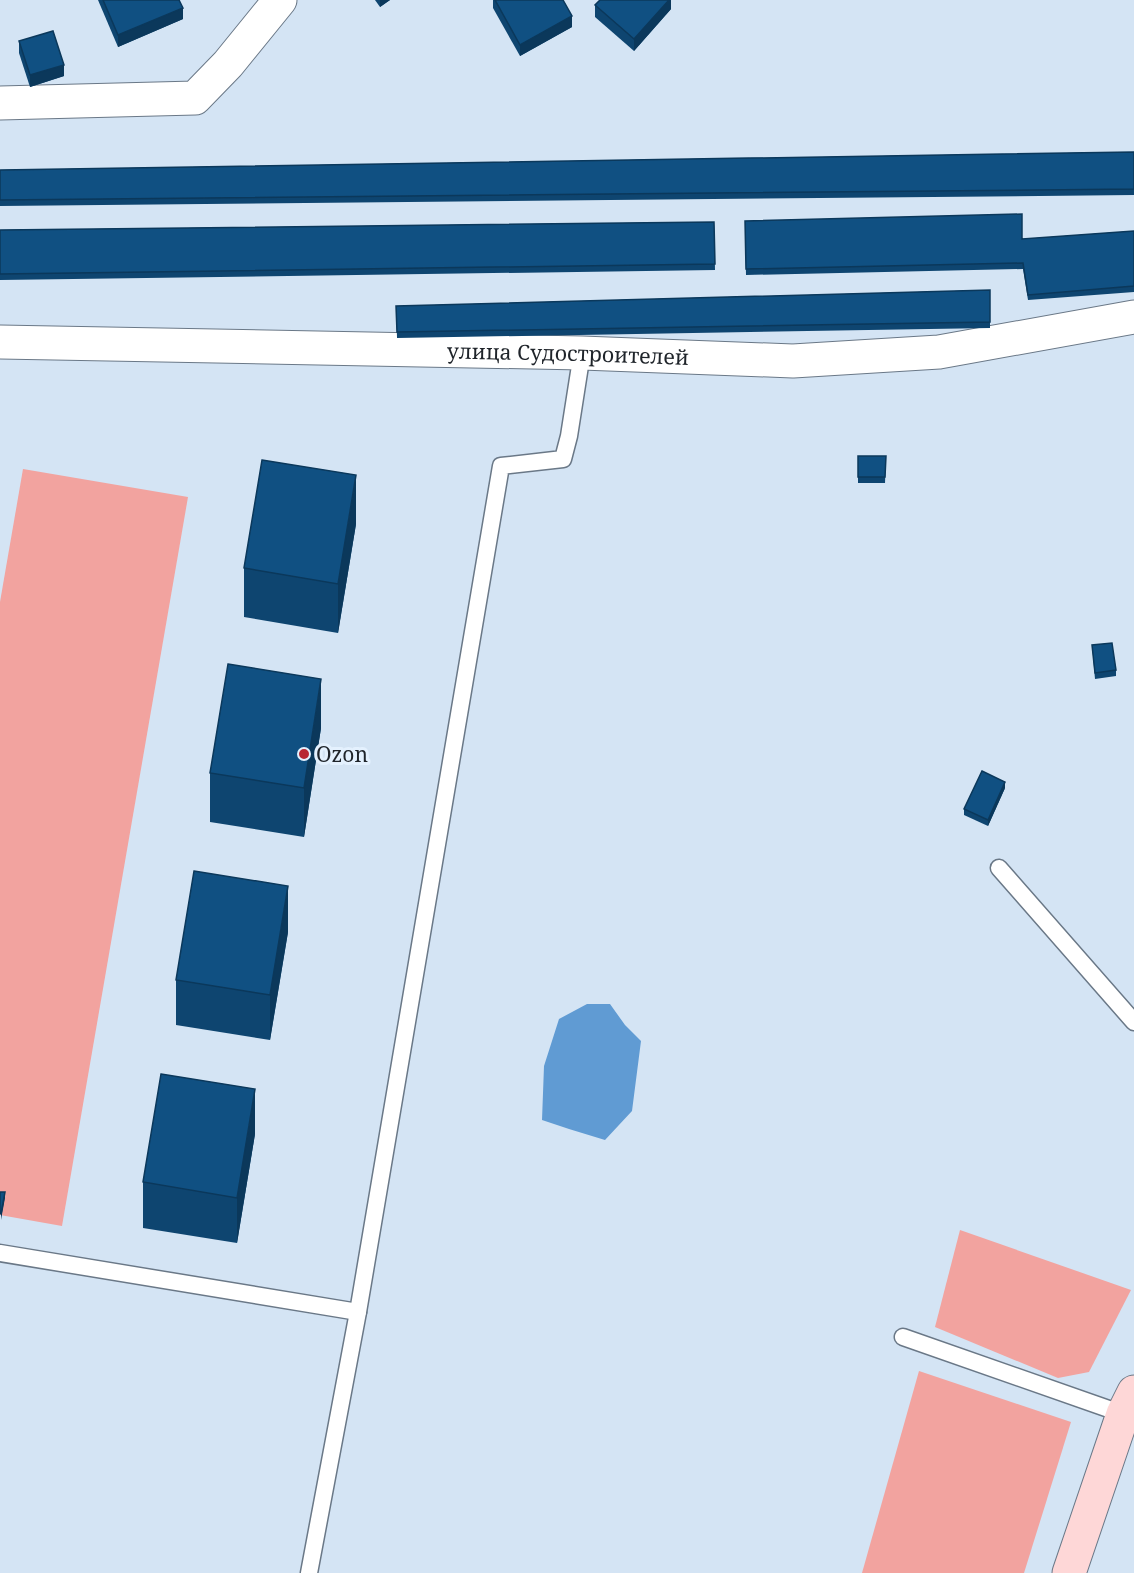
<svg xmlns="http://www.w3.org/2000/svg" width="1134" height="1573" viewBox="0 0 1134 1573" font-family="'Noto Serif',serif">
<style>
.green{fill:#f2a39f}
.water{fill:#609bd3}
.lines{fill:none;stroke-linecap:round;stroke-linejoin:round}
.service-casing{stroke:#6a7887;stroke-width:19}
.minor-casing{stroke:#6a7887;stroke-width:35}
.secondary-casing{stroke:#6a7887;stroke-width:35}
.service{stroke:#fff;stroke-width:16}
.minor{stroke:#fff;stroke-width:33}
.secondary{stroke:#fed7d7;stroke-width:33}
.wall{fill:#0e4570}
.shaded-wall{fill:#0b385b}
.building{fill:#105082;stroke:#0b385b;stroke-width:1.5}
.poi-dot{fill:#b82733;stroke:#e4f1fe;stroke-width:2}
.labels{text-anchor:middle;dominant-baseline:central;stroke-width:6;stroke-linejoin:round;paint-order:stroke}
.street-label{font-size:21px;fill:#1f242a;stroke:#e4f1fe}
.poi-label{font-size:21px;fill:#1f242a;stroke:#e4f1fe;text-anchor:start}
</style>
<rect width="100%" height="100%" fill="#d4e4f4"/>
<!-- green -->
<g class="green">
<polygon points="23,469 188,497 62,1226 0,1215 0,602"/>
<polygon points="960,1230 1131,1290 1089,1372 1058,1378 935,1327"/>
<polygon points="919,1371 1071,1422 1024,1573 862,1573"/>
</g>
<!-- water -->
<polygon class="water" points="587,1004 610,1004 625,1025 641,1041 632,1111 605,1140 569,1129 542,1120 544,1066 559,1019"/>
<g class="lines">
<!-- service casing -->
<g class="service-casing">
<g id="service">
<polyline points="999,868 1134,1022"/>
<polyline points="0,1253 358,1312"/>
<polyline points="903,1337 1123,1414"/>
<polyline points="309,1573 358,1312 501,466 563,459 569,436 582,353"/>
</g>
</g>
<!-- minor casing -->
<g class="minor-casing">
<g id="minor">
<polyline points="0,103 195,98 228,64 280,0"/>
<path id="s1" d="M0,342L582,353L793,361L939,352L1134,317"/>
</g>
</g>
<!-- secondary casing -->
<g class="secondary-casing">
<polyline id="secondary" points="1069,1573 1123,1414 1134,1392"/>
</g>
<!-- service -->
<use href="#service" class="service"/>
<!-- minor -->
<use href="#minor" class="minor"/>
<!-- secondary -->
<use href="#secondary" class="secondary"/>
</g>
<!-- wall -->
<g class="wall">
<polygon points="98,0 179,0 183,19 118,47"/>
<polygon points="375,0 390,0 380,7"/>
<polygon points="493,0 563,0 572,27 520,56 493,8"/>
<polygon points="671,0 671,9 634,51 595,17 595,5"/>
<polygon points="19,41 64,76 30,87 19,53"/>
<polygon points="1134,152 1134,195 0,206 0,170"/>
<polygon points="745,221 1022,239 1134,231 1134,292 1028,300 1023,269 746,275"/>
<polygon points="714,222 715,270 0,280 0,230"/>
<polygon points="990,290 990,328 397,338 396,306"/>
<polygon points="858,456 886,456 885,483 858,483"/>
<polygon points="356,524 338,633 244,617 244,568"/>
<polygon points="1092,645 1116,670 1116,676 1095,679"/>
<polygon points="321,728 304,837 210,822 210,773"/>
<polygon points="1005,788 988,826 964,815 964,809"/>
<polygon points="288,932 270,1040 176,1025 176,980"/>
<polygon points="255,1134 237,1243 143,1228 143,1182"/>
</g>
<!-- shaded-wall -->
<g class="shaded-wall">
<polygon points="380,0 390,0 380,7"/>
<polygon points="669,0 671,0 671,9 634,51 634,39"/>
<polygon points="183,8 183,19 118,47 118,35"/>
<polygon points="572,16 572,27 520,56 520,45"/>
<polygon points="64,65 64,76 30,87 30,75"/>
<polygon points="356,475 356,524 338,633 338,584"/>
<polygon points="321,679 321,728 304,837 304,788"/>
<polygon points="1005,782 1005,788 988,826 988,820"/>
<polygon points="288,886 288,932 270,1040 270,995"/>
<polygon points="255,1089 255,1134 237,1243 237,1198"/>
<polygon points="5,1192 5,1198 1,1220 1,1214"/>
</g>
<!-- building -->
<g class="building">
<polygon points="103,0 179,0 183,8 118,35"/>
<polygon points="495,0 563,0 572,16 520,45"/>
<polygon points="600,0 669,0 634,39 595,5"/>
<polygon points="53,31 64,65 30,75 19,41"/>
<polygon points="1134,152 1134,189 0,200 0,170"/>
<polygon points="1022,214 1022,239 1134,231 1134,286 1028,295 1023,263 746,269 745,221"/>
<polygon points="714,222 715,264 0,274 0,230"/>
<polygon points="990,290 990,322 397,332 396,306"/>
<polygon points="858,456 886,456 885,477 858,477"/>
<polygon points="262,460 356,475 338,584 244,568"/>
<polygon points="1112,643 1116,670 1095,673 1092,645"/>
<polygon points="228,664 321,679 304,788 210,773"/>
<polygon points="982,771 1005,782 988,820 964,809"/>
<polygon points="194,871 288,886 270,995 176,980"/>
<polygon points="161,1074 255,1089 237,1198 143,1182"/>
<polygon points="0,1192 5,1192 1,1214 0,1213"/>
</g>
<!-- markers -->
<circle class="poi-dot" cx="304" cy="754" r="6"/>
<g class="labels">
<!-- street labels -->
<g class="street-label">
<text stroke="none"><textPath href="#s1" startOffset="568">улица Судостроителей</textPath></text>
</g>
<!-- poi labels -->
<g class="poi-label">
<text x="316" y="754">Ozon</text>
</g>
</g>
</svg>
